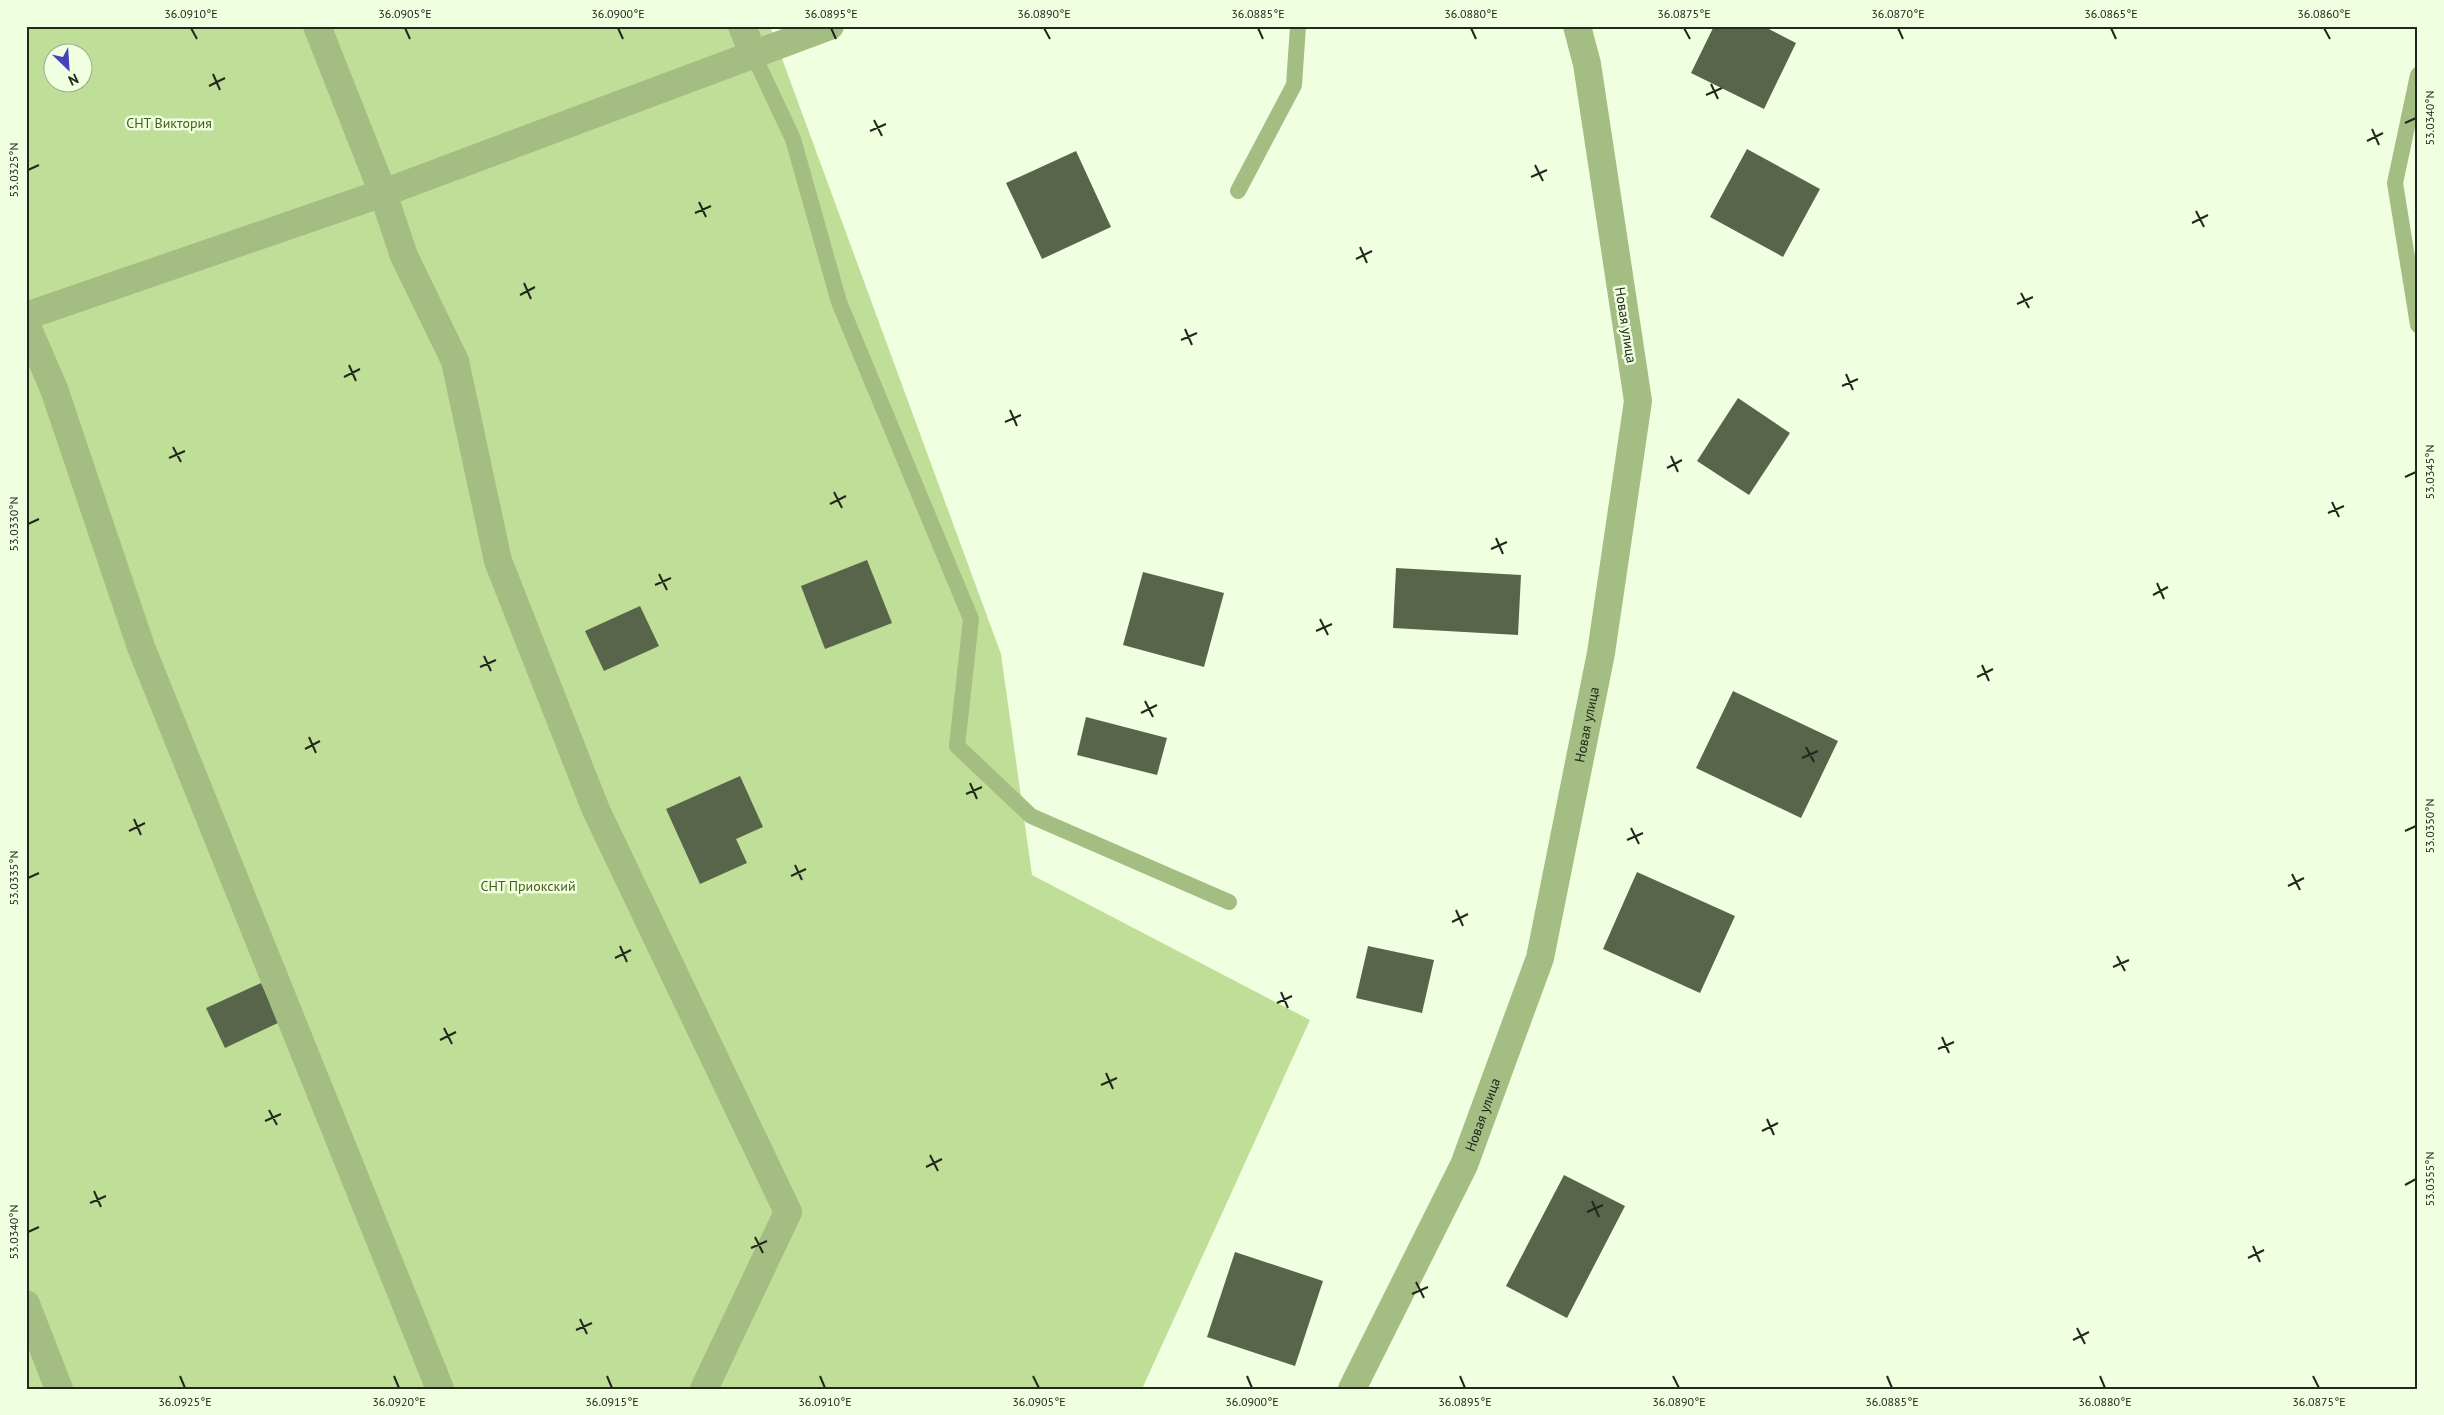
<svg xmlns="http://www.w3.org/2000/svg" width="2444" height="1415" viewBox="0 0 2444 1415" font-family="'PT Sans',sans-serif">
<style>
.green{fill:#bfde97;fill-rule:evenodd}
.building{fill:#59654b}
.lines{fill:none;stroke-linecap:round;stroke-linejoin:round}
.lane{stroke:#a4bd83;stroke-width:16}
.street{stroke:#a4bd83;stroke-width:28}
.ticks{fill:none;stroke:#22271c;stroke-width:2}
.labels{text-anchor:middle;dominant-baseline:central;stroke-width:5;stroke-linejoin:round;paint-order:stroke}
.park-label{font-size:14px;fill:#465d1e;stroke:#f1ffe1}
.street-label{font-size:14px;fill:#22271c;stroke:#f1ffe1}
.neatline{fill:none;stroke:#22271c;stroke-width:2}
.ticks-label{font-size:12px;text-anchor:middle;fill:#22271c}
</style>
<rect width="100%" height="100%" fill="#f1ffe1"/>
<!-- green -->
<path class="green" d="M26,26H770L1001,654L1032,875L1310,1020L1142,1389H26ZM52,52H82V82H52Z"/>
<!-- building -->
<g class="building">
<polygon points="1714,26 1763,26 1796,43 1764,109 1691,73"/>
<polygon points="1747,149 1820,189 1783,257 1710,217"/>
<polygon points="1076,151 1111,227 1042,259 1006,183"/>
<polygon points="1738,398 1790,433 1749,495 1697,461"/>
<polygon points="867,560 892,623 825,649 801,586"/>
<polygon points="1396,568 1521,575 1518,635 1393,628"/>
<polygon points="1143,572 1224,593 1204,667 1123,645"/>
<polygon points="640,606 659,646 604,671 585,631"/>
<polygon points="1733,691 1838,741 1801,818 1696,768"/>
<polygon points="1086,717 1167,738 1157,775 1077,755"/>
<polygon points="740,776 763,827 736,839 747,863 700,884 666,809"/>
<polygon points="1637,872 1735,916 1700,993 1603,949"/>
<polygon points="1368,946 1434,960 1422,1013 1356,998"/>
<polygon points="261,983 280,1022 225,1048 206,1008"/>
<polygon points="1564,1175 1625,1206 1567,1318 1506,1286"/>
<polygon points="1235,1252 1323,1281 1295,1366 1207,1337"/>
</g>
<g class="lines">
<!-- lane -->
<g class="lane">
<polyline points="753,54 793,139 839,302 971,619 957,746 1031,816 1229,902"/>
<polyline points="2418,75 2395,183 2418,325"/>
<polyline points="1238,191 1294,85 1298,26"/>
</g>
<!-- street -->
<g class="street">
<polyline points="317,26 383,193 404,256 455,361 498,561 596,810 788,1212 704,1389"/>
<polyline points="742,26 753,54"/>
<polyline points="26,316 383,193 830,26"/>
<polyline points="26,324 54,389 141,647 440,1389"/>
<polyline points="26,1304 59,1389"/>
<path id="s1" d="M1352,1389L1464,1165L1540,958L1601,653L1638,401L1587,64L1577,26"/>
</g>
</g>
<!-- ticks -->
<path class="ticks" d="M191,28L197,39M405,28L410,39M618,28L623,39M831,28L836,39M1044,28L1050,39M1258,28L1263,39M1471,28L1476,39M1684,28L1690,39M1898,28L1903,39M2111,28L2116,39M2324,28L2330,39M213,74L220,90M1711,84L1718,99M209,86L225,78M1706,95L1722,88M874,120L882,136M2405,123L2416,118M2372,129L2379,145M870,131L886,124M2367,141L2383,133M1535,165L1543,181M28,170L39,165M1531,177L1547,170M699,202L706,217M2196,211L2204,227M695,213L711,206M2192,223L2208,215M1360,247L1367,263M1356,259L1372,251M524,283L531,299M2021,293L2029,308M520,295L535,287M2017,304L2033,297M1185,329L1192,345M1181,340L1197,333M349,365L356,381M1846,374L1853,390M344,377L360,369M1842,386L1858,379M1010,410L1017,426M1005,422L1021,415M173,447L181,462M1671,456L1678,472M169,458L185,451M1667,468L1682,460M2405,477L2416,472M834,492L842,508M2332,502L2339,517M830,504L846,496M2328,513L2344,506M28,524L39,519M1496,538L1503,554M1491,549L1507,542M659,574L667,590M2157,583L2164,599M655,585L671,578M2153,595L2168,587M1320,619L1328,635M1316,631L1332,624M484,656L491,671M1982,665L1989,681M480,667L496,660M1977,677L1993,669M1145,701L1153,717M1141,713L1157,705M309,737L316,753M1806,747L1814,762M305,749L320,741M1802,758L1818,751M970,783L977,799M966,794L982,787M134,819L141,835M1631,828L1639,844M129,831L145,823M2405,831L2416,826M1627,840L1643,833M795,865L802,880M2292,874L2300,890M791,876L806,869M28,878L39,873M2288,886L2304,878M1456,910L1463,926M1452,922L1468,914M620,946L627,962M2117,956L2125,971M615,958L631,950M2113,967L2129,960M1281,992L1288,1008M1277,1003L1292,996M444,1028L452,1044M1942,1037L1949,1053M440,1040L456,1032M1938,1049L1954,1042M1106,1073L1113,1089M1101,1085L1117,1078M269,1110L277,1125M1767,1119L1774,1135M265,1121L281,1114M1762,1131L1778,1123M930,1155L938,1171M926,1167L942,1159M2405,1185L2416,1179M94,1191L101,1207M1592,1201L1599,1217M90,1203L106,1196M1587,1212L1603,1205M28,1232L39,1227M755,1237L763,1253M2253,1246L2260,1262M751,1248L767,1241M2248,1258L2264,1250M1416,1282L1424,1298M1412,1294L1428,1287M580,1319L587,1334M2077,1328L2085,1344M576,1330L592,1323M2073,1340L2089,1332M180,1376L185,1388M394,1376L399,1388M607,1376L612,1388M820,1376L825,1388M1033,1376L1039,1388M1247,1376L1252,1388M1460,1376L1465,1388M1673,1376L1679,1388M1887,1376L1892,1388M2100,1376L2105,1388M2313,1376L2319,1388"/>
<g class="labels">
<!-- park labels -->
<g class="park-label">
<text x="169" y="123">СНТ Виктория</text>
<text x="528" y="886">СНТ Приокский</text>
</g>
<!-- street labels -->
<g class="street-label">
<text transform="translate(1626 325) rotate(81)">Новая улица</text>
<text stroke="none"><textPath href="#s1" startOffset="709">Новая улица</textPath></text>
<text stroke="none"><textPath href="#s1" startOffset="304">Новая улица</textPath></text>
</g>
</g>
<!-- border -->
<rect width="2444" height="1415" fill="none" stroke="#f1ffe1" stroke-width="55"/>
<!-- north arrow -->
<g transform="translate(68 68) rotate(155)"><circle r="24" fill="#f1ffe1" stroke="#9ea992"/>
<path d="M0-4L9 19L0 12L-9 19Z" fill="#4543b9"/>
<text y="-8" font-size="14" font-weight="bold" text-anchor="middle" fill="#22271c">N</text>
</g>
<rect x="28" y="28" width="2388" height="1360" class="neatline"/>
<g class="ticks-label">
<text x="191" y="18">36.0910°E</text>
<text x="405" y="18">36.0905°E</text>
<text x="618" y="18">36.0900°E</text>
<text x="831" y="18">36.0895°E</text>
<text x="1044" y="18">36.0890°E</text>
<text x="1258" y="18">36.0885°E</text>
<text x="1471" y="18">36.0880°E</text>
<text x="1684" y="18">36.0875°E</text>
<text x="1898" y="18">36.0870°E</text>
<text x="2111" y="18">36.0865°E</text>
<text x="2324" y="18">36.0860°E</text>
<text transform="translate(2430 118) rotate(-90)" y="4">53.0340°N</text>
<text transform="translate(14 170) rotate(-90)" y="4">53.0325°N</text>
<text transform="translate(2430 472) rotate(-90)" y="4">53.0345°N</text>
<text transform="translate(14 524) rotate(-90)" y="4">53.0330°N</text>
<text transform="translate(2430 826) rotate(-90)" y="4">53.0350°N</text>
<text transform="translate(14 878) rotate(-90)" y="4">53.0335°N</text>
<text transform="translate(2430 1179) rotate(-90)" y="4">53.0355°N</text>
<text transform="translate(14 1232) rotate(-90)" y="4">53.0340°N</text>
<text x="185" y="1406">36.0925°E</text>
<text x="399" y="1406">36.0920°E</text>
<text x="612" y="1406">36.0915°E</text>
<text x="825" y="1406">36.0910°E</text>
<text x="1039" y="1406">36.0905°E</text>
<text x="1252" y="1406">36.0900°E</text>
<text x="1465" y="1406">36.0895°E</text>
<text x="1679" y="1406">36.0890°E</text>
<text x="1892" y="1406">36.0885°E</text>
<text x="2105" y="1406">36.0880°E</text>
<text x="2319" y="1406">36.0875°E</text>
</g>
</svg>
